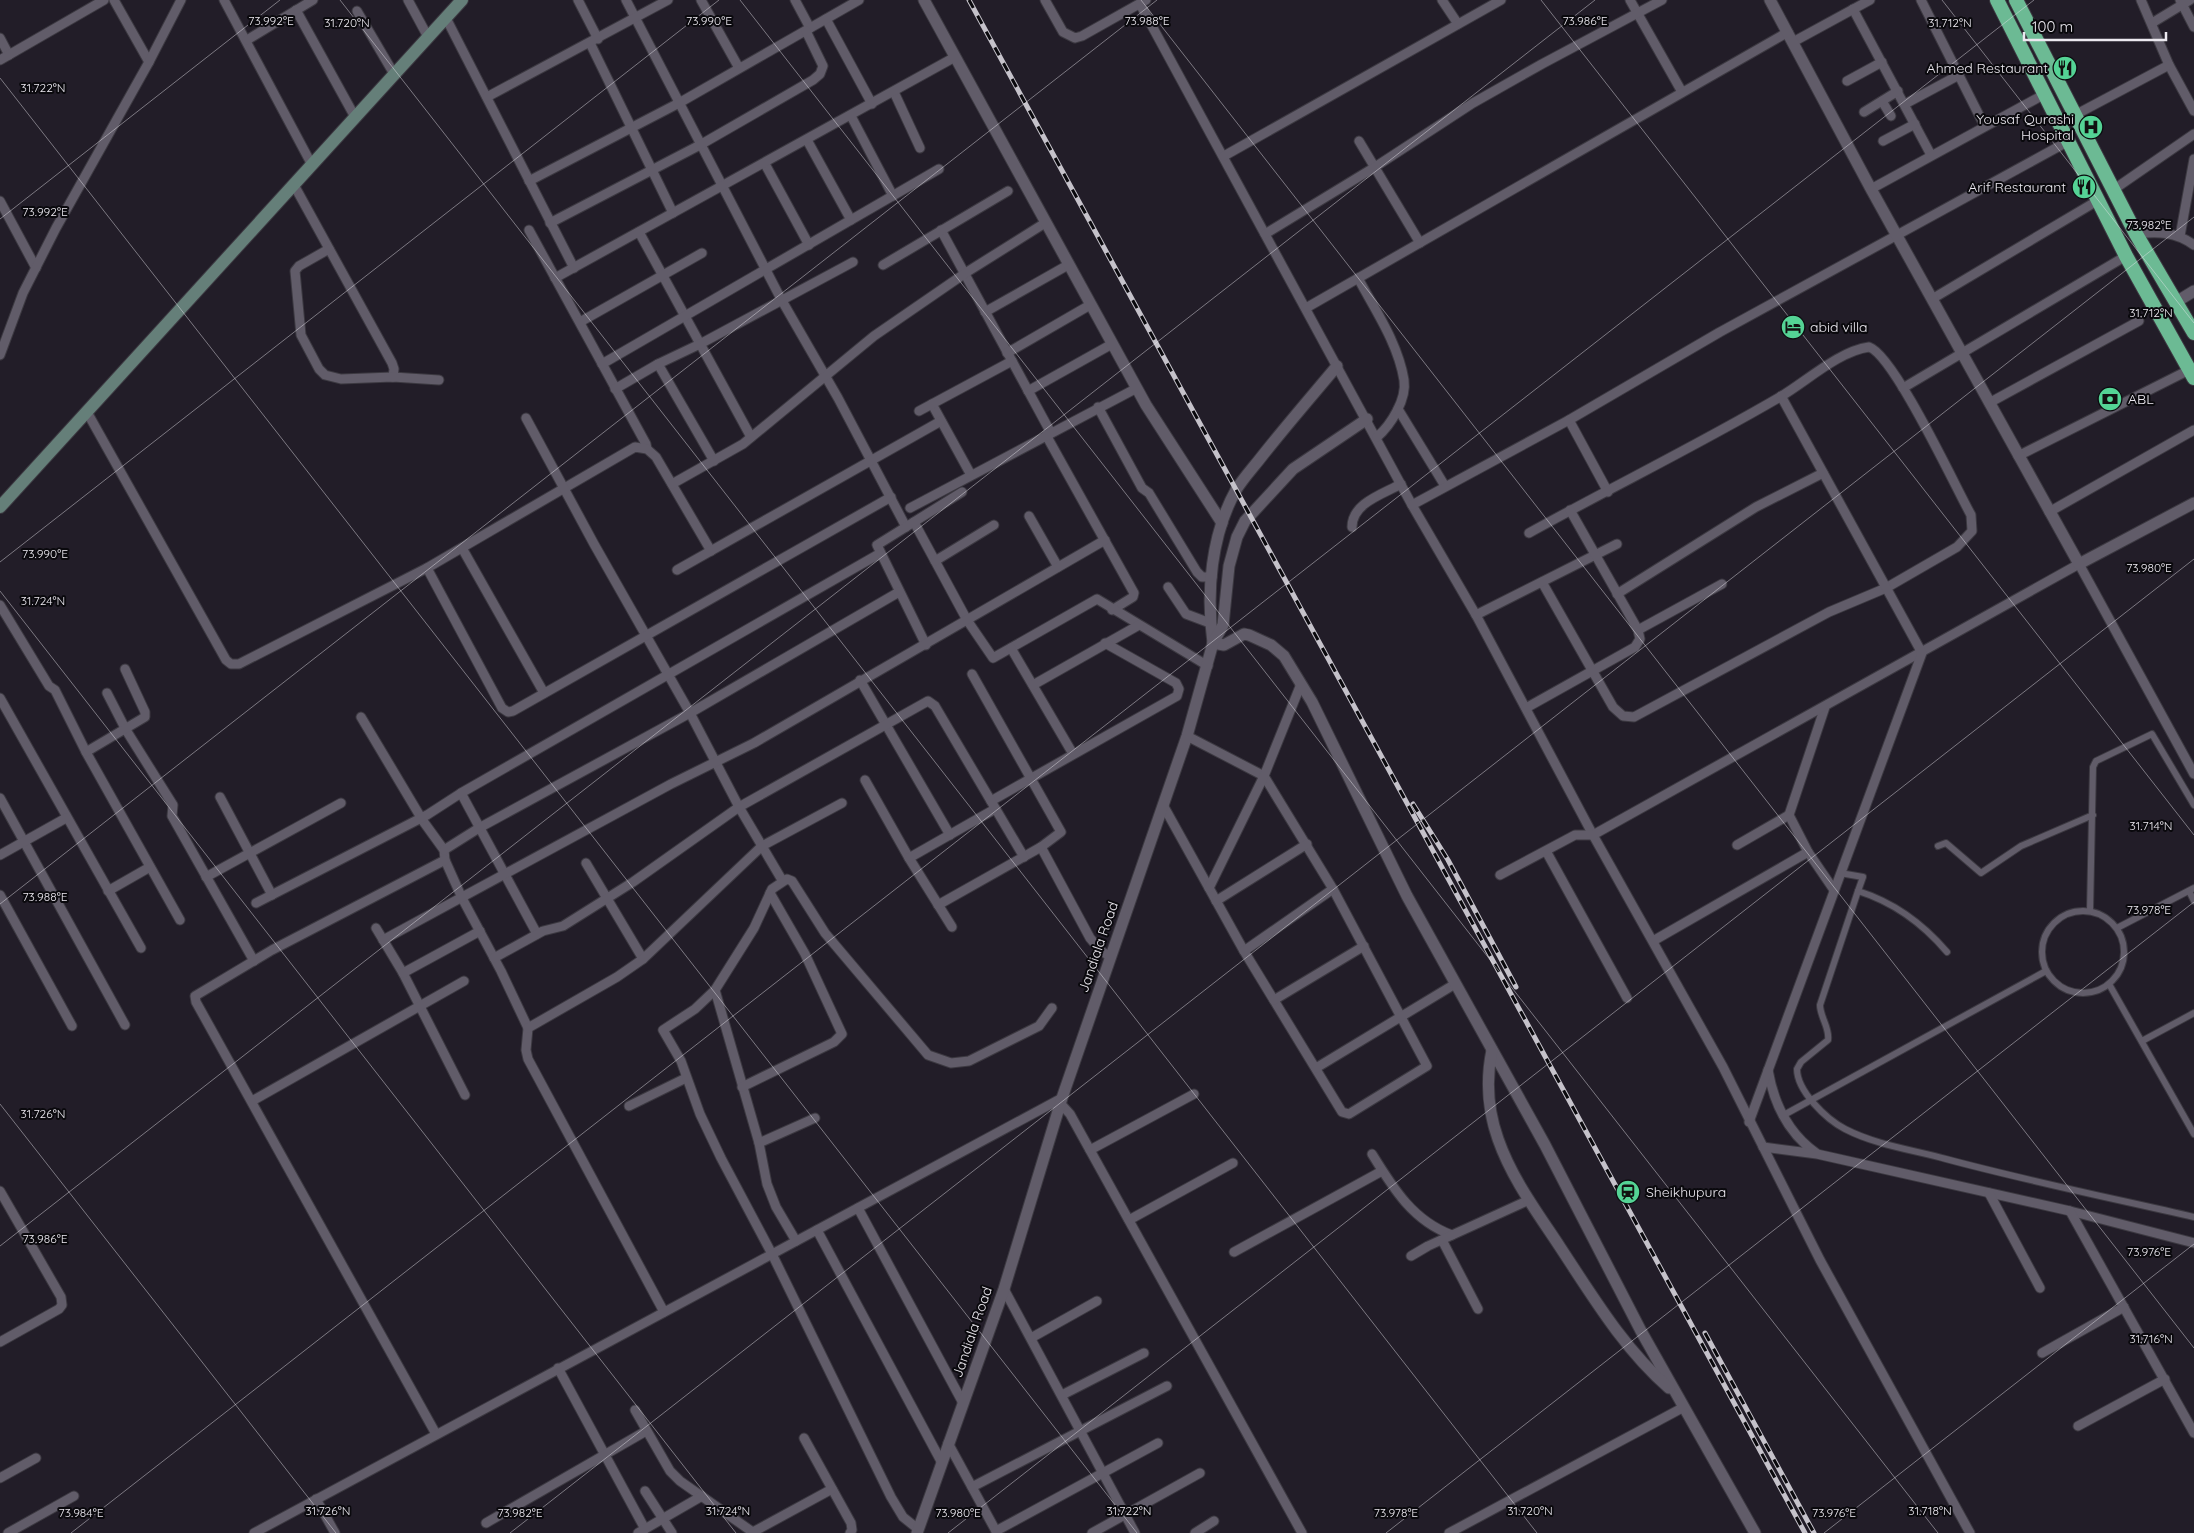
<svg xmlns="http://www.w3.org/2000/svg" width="2194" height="1533" viewBox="0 0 2194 1533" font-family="Quicksand,sans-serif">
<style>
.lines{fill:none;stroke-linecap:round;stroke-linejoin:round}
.pedestrian-casing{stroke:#3c3941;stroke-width:8}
.minor-casing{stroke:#3c3941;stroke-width:11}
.tertiary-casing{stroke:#3c3941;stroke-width:13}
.secondary-casing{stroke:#3c3941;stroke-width:14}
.trunk-casing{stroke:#3c3941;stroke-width:16}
.pedestrian{stroke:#615c69;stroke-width:6}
.minor{stroke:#615c69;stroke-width:9}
.tertiary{stroke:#615c69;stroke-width:11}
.secondary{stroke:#657f79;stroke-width:12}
.trunk{stroke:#6cba94;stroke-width:14}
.rail-casing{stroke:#c5c2ca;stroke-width:5}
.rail{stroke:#0a090d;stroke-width:3;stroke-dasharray:9;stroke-linecap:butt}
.ticks{fill:none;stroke:#ece9f0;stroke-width:1;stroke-opacity:0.45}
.labels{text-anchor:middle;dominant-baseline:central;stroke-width:4;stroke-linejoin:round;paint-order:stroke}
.poi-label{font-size:14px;fill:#ece9f0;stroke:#0a090d;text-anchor:end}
.street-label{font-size:14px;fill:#ece9f0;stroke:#0a090d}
.ticks-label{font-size:12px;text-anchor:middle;fill:#ece9f0;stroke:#0a090d;stroke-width:4;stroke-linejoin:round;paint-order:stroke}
</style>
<rect width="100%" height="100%" fill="#221d28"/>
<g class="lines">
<!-- pedestrian casing -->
<g class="pedestrian-casing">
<g id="pedestrian">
<polyline points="1938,846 1946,843 1981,873 2021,846 2093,815"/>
<path d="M1840,873L1863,877L1858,891C1893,902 1924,925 1947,952"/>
<path d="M1858,891L1820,1005C1820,1017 1830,1028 1828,1040L1801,1062L1797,1069C1797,1091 1826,1119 1845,1129C1876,1145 1913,1150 1946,1159C2028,1181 2111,1198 2194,1217"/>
<polyline points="2189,891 2194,901"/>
<circle cx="2083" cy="952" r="41"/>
<polyline points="2090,911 2093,767 2096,761 2152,734 2194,805"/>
<polyline points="2117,928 2194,888"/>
<polyline points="2109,984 2194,1134"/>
<polyline points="2142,1041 2194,1013"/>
<polyline points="1782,1116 2046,971"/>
</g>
</g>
<!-- minor casing -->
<g class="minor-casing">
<g id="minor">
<polyline points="114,0 149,62"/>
<polyline points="224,0 312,165"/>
<polyline points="408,0 428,37"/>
<polyline points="578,0 598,39"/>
<polyline points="626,0 781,299 838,398 906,527"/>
<polyline points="701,0 739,68"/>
<polyline points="795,0 810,28"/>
<polyline points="1045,0 1063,32 1075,38 1082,36 1146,0"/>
<polyline points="1442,0 1458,24"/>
<polyline points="1630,0 1682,92"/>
<polyline points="1921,0 1984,125"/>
<polyline points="2141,0 2169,65 2194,111"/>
<polyline points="2180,0 2194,27"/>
<polyline points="1140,4 1412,505 1476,615 1593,835 1723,1067 1820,1260 1970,1533"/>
<polyline points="1853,9 1931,155"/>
<polyline points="296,10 355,117"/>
<polyline points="357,11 394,74"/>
<polyline points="446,18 574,268"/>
<polyline points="826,19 872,104"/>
<polyline points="2152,23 2190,0"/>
<polyline points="0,38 9,55"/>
<polyline points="247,40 313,0"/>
<polyline points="1793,42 1870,0"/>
<polyline points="590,43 673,213"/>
<polyline points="0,60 104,0"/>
<polyline points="1847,81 1882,62"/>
<polyline points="894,92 920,148"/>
<polyline points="487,97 668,0"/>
<polyline points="1882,101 1891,116"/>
<polyline points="1905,104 1959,75"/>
<polyline points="1864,112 1898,91"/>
<polyline points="2075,115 2169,65"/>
<polyline points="851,116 893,196"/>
<polyline points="807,140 851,220"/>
<polyline points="1359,141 1420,243"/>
<polyline points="1883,141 1915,124"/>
<polyline points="1224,156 1501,0"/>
<polyline points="765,164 809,245"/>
<polyline points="529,181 679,103 859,0"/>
<polyline points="294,185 392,363 394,369 393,377"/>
<polyline points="1871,189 2043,95"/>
<polyline points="2113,190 2194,134"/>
<polyline points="0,201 36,268"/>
<polyline points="550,223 700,145 813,80 820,74 823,66 806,31"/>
<polyline points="529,230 646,444 647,449"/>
<polyline points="941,230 1051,433"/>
<polyline points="639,232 751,437"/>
<polyline points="1265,234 1375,167 1473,103 1542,64 1662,0"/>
<path d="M2136,234C2158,231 2176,232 2194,245"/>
<polyline points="2180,236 2194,159"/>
<polyline points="329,249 299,266 295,271 301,335 319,369 325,375 341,379 393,377 439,380"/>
<polyline points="883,265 1008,191"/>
<polyline points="555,278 955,57"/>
<path d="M1358,278C1375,310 1398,343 1404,380C1407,399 1391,425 1377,437"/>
<polyline points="1932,299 2097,201"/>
<polyline points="1306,308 1788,32"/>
<polyline points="985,312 1068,265"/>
<polyline points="580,322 702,253"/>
<polyline points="1007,353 1090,305"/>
<polyline points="0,355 23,293 56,228 149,62 181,0"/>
<polyline points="602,364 939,169"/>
<polyline points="658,364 714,461"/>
<polyline points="1903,388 2126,256"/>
<polyline points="615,389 658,364 700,344 853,262"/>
<polyline points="1028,391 1112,344"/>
<polyline points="1989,403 2139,321"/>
<polyline points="932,404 971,475"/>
<polyline points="1098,407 1142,488 1149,493 1197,572 1202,577 1212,577"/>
<polyline points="1398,409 1445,486"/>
<polyline points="919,411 1012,361"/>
<polyline points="87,412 226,660 231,664 239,664 427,568 635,447 647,449 656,457 711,551"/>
<polyline points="526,418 594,544 690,713 739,807 782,880"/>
<polyline points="1569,420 1608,492"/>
<polyline points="1046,435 1134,593 1133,597 1112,610"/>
<polyline points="2018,456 2189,370"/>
<polyline points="672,484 743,444 874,336 967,272 1045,223"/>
<polyline points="1412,505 1569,420 1720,332 2067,142"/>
<polyline points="910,508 1137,388"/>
<polyline points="2049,512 2194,430"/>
<polyline points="1029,516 1058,567"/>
<polyline points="914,522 967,620 993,658 1097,599 1208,666"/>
<path d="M1352,527C1352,503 1383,494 1401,484"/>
<path d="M1529,533C1612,487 1698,445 1780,397C1807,381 1839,351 1869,347C1894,355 1955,486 1971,515L1972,531L1957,547L1886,588L1829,612L1634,717L1623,716L1613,707L1542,582"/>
<polyline points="462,548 544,693"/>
<polyline points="935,561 994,525"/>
<polyline points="427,568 502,708 508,712 513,711 891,497"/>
<polyline points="677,570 941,421"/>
<polyline points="1168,587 1186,614 1210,623"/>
<polyline points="1617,594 1756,507 1823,473"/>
<polyline points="0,605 49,686 55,690 86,752 180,920"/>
<polyline points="1476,615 1617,544"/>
<polyline points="1638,630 1722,584"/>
<polyline points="926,645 877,545 962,492"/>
<polyline points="1011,648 1073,754"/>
<polyline points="860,680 950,835"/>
<polyline points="1033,685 1139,625"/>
<polyline points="107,693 126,730 173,805 172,816 254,961"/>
<polyline points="0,698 141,948"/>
<polyline points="1825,707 1789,815 1808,852 1834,890"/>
<polyline points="1526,708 1635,647 1640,639 1638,630 1570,510"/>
<polyline points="361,717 423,821 444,850 445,860 462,898 501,971 528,1028 526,1050 528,1059 664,1312"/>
<polyline points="86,752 145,717 145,712 125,669"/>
<polyline points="865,780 909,858 952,927"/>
<polyline points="461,793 537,934"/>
<polyline points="220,797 272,895"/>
<polyline points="0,798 125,1025"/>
<polyline points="991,801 1177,696 1179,689 1176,683 1105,643"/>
<polyline points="1163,805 1244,951 1342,1112 1349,1114 1427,1066 1333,889 1264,776 1187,736"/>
<polyline points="1737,845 1789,815"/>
<polyline points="1041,847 1090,938 1101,951 1111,957"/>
<polyline points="444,850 479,828 690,713 899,592"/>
<polyline points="1546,851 1627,998"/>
<polyline points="0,855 66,818"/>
<polyline points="909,858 995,809"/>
<polyline points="586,863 643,959"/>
<polyline points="1500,875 1575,835 1593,835 2079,564 2194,774"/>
<polyline points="206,877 341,803"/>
<polyline points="1209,888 1264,776 1301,684"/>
<polyline points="108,891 150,867"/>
<polyline points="0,895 72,1026"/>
<polyline points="1216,901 1307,844"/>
<polyline points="256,903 427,815 461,793 879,554"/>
<polyline points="938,905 1041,847 1061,832 972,674"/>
<polyline points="376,928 403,973 465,1095"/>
<polyline points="383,940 671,784 754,743 1105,540"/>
<polyline points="1653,941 1808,852"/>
<polyline points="1244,951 1333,889"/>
<polyline points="494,958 543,931 563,926 633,882 739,807 928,701 935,706 1024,857"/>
<polyline points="403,973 480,931"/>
<polyline points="715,990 759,1143 767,1184 776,1207 796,1241"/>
<polyline points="1274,1000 1364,946"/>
<polyline points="528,1028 617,977 643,959 762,846 842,803"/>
<polyline points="1316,1068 1455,984"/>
<path d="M1768,1070C1774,1105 1788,1133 1816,1153"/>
<polyline points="742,1087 834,1042 842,1034 805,954 770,893"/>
<polyline points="252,1101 464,981"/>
<polyline points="1060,1103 1070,1114 1302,1533"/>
<polyline points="629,1106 686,1078"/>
<polyline points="1749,1122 1922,653 1781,396"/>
<polyline points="759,1143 815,1118"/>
<polyline points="1763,1147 1817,1154 2070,1211 2194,1243"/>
<polyline points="1090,1150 1194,1094"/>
<path d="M1372,1154C1393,1188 1413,1221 1452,1235"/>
<polyline points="0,1191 61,1297 62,1305 59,1309 0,1342"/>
<polyline points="1989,1193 2040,1288"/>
<polyline points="858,1208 963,1403"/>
<polyline points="2070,1211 2194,1433"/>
<polyline points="1129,1220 1233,1163"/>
<polyline points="817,1230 942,1463"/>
<polyline points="1442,1240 1478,1309"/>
<polyline points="1234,1252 1382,1171"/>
<polyline points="1411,1256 1428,1246 1529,1200"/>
<polyline points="1004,1289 1135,1533"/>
<polyline points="1031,1338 1097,1301"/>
<polyline points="2042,1353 2124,1307"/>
<polyline points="558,1368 645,1529"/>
<polyline points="1062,1395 1144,1353"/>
<polyline points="635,1410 670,1471 680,1481 754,1533"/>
<polyline points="2078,1426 2165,1379"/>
<polyline points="436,1434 196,1002 195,996 272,950 445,860"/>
<polyline points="804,1438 851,1523 852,1530 850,1533"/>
<polyline points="948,1443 997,1533"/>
<polyline points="0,1478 36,1458"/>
<polyline points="972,1487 1167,1386"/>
<polyline points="645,1491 672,1533"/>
<polyline points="316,1499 335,1533"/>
<polyline points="486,1523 646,1431"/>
<polyline points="918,1529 903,1517 891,1497 772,1254 721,1158 700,1114 681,1061 663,1030 695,1009 715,990 754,928 772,889 787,879 792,881 825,933 928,1055 951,1063 969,1061 1039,1026 1052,1008"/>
<polyline points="996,1531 1158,1443"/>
<polyline points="753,1532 832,1489"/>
<polyline points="8,1533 74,1496"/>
<polyline points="254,1533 1062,1098"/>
<polyline points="638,1533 702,1496"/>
<polyline points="1092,1533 1200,1473"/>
<polyline points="1195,1533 1214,1521"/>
<polyline points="1449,1533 1684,1407"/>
</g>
</g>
<!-- tertiary casing -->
<g class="tertiary-casing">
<g id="tertiary">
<polyline points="924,0 1146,405 1222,523"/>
<polyline points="1770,0 1871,189 2079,564 2194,503"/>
<polyline points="2176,302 2194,291"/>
<polyline points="1213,643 1224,645 1244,634 1249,635 1271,645 1284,656 1312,702 1407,896 1545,1145 1641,1331 1755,1533"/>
<path d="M1213,643C1206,593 1211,535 1236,490C1242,480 1251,470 1259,460C1284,428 1311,397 1337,366"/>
<path d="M1492,1050C1486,1079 1488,1111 1498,1139C1512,1179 1537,1212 1560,1247C1593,1297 1624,1349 1669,1388"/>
<polyline points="917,1533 1004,1289 1062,1098 1187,736 1213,643 1223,625 1229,566 1237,537 1245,521 1293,469 1367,419"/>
</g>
</g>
<!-- secondary casing -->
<g class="secondary-casing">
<polyline id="secondary" points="0,507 462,0"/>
</g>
<!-- trunk casing -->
<g class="trunk-casing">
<g id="trunk">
<polyline points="1997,0 2126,256 2194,378"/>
<polyline points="2016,0 2136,234 2194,333"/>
</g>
</g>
<!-- pedestrian -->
<use href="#pedestrian" class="pedestrian"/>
<!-- minor -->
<use href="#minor" class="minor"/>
<!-- tertiary -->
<use href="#tertiary" class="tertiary"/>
<!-- secondary -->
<use href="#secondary" class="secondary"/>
<!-- trunk -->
<use href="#trunk" class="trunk"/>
<!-- rail casing -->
<g class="rail-casing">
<g id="rail">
<polyline points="969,0 1805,1533"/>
<polyline points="1413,804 1448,860 1516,987"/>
<polyline points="1705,1333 1814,1533"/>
</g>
</g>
<!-- rail -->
<use href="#rail" class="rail"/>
</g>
<!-- ticks -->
<path class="ticks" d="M340,0L1537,1533M740,0L1938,1533M1141,0L2194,1348M1541,0L2194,835M1942,0L2194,323M0,78L1137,1533M0,219L280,0M0,562L719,0M0,591L736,1533M0,904L1157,0M0,1104L336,1533M0,1246L1595,0M71,1533L2034,0M510,1533L2194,217M948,1533L2194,559M1386,1533L2194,902M1824,1533L2194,1244"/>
<!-- icons -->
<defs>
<g id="restaurant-disc" transform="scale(1.25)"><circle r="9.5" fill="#54d395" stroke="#0a090d"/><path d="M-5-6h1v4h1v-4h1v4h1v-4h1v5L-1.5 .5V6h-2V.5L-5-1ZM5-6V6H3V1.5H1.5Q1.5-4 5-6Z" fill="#111"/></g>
<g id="hospital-disc" transform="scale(1.25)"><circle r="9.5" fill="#54d395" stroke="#0a090d"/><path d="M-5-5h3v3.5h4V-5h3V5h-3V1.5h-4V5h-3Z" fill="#111"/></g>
<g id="hotel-disc" transform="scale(1.25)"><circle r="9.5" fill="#54d395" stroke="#0a090d"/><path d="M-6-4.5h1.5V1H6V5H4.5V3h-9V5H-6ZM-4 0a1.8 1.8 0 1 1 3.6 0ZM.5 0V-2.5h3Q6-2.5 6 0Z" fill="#111"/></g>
<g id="bank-disc" transform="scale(1.25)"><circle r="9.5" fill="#54d395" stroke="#0a090d"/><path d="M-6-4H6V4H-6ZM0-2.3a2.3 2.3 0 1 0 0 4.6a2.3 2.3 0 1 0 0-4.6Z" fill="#111"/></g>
<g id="station-disc" transform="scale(1.25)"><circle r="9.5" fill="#54d395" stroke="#0a090d"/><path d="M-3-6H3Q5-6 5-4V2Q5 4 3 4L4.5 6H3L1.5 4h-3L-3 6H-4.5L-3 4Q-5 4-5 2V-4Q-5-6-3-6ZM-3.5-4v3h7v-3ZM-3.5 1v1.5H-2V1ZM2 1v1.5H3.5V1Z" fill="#111"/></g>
</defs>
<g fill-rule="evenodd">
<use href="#restaurant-disc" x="2065" y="68"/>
<use href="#hospital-disc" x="2091" y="127"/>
<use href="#restaurant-disc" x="2084" y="187"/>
<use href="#hotel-disc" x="1793" y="327"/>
<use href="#bank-disc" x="2110" y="399"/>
<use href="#station-disc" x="1628" y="1192"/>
</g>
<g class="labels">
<!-- poi labels -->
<g class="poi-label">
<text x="2048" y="68">Ahmed Restaurant</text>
<text x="2074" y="119">Yousaf Qurashi<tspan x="2074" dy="16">Hospital</tspan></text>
<text x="2066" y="187">Arif Restaurant</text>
<text x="1810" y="327" text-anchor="start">abid villa</text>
<text x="2128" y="399" text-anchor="start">ABL</text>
<text x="1646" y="1192" text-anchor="start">Sheikhupura</text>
</g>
<!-- street labels -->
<g class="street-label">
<text transform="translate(1098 947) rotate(-71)">Jandiala Road</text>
<text transform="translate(972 1332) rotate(-71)">Jandiala Road</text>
</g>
</g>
<g class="ticks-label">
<text x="271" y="25">73.992°E</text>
<text x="709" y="25">73.990°E</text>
<text x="1147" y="25">73.988°E</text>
<text x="1585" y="25">73.986°E</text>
<text x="347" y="27">31.720°N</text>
<text x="1950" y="27">31.712°N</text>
<text x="43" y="92">31.722°N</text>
<text x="45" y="216">73.992°E</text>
<text x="2149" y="229">73.982°E</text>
<text x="2151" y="317">31.712°N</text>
<text x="45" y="558">73.990°E</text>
<text x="2149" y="572">73.980°E</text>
<text x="43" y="605">31.724°N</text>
<text x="2151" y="830">31.714°N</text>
<text x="45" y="901">73.988°E</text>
<text x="2149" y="914">73.978°E</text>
<text x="43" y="1118">31.726°N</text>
<text x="45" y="1243">73.986°E</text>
<text x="2149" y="1256">73.976°E</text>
<text x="2151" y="1343">31.716°N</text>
<text x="328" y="1515">31.726°N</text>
<text x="728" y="1515">31.724°N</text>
<text x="1129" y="1515">31.722°N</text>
<text x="1530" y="1515">31.720°N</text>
<text x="1930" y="1515">31.718°N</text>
<text x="81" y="1517">73.984°E</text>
<text x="520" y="1517">73.982°E</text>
<text x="958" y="1517">73.980°E</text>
<text x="1396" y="1517">73.978°E</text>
<text x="1834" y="1517">73.976°E</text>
</g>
<!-- scale -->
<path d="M2024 32v8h142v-8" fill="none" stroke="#ece9f0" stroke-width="2.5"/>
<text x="2032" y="32" font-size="15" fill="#ece9f0" stroke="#0a090d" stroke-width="4" paint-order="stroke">100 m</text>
</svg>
